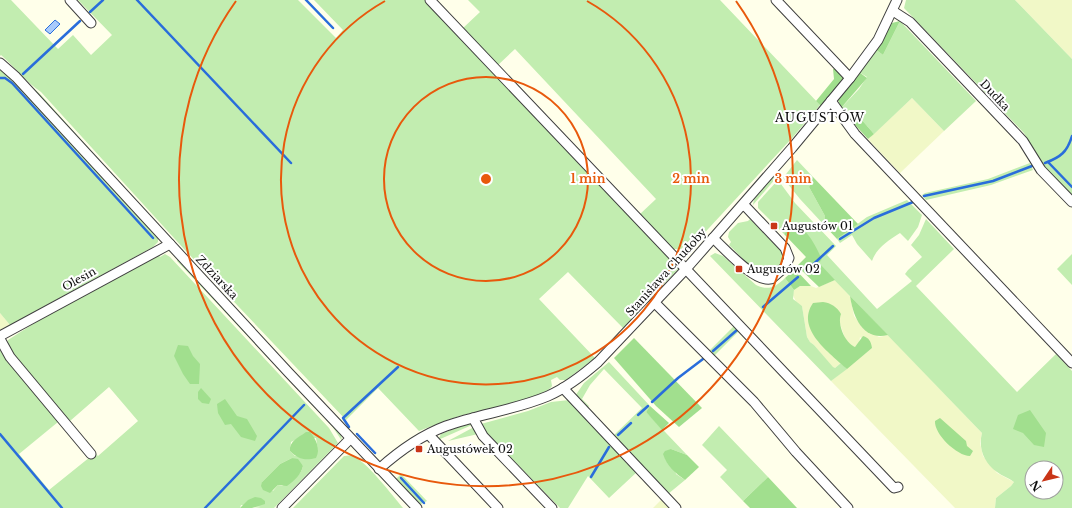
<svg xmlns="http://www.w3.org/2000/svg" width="1072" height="508" viewBox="0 0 1072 508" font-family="'Libre Baskerville',serif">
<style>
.farmland{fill:#f1f8c7}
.green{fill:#c2edb0;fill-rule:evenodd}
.forest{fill:#a1df8e}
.water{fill:#a9cbfc;stroke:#296ddb}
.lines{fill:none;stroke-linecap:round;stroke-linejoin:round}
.stream{stroke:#296ddb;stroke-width:2.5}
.minor-casing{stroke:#3f3f3f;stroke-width:11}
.minor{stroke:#fff;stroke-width:9}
.ring{fill:none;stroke:#e8590c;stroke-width:2}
.poi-dot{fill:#c93517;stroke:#fff;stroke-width:1.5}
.labels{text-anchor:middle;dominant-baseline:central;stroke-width:4;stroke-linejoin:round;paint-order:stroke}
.street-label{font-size:11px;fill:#0c0c0c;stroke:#fff}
.poi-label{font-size:11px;fill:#0c0c0c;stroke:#fff;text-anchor:start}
.neighbourhood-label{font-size:12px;letter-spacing:1px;fill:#0c0c0c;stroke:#fff}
.centre{fill:#e8590c;stroke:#fff;stroke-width:2}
.ring-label{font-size:12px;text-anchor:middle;font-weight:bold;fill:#e8590c;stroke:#fff;stroke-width:4;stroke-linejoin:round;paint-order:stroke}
</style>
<rect width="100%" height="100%" fill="#ffffea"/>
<!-- farmland -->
<g class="farmland">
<polygon points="1015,0 1072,0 1072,59"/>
<polygon points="912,98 944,131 900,173 868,139"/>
<polygon points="835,280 850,296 854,316 863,328 879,337 888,335 982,433 980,443 983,456 997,473 1014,482 1011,486 996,498 995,508 955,508 831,381 872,348 860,337 859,344 855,347 849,345 845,338 839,321 818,341 841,363 835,368 833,368 814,345 810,342 807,337 802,306 797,304 793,295 794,290 800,286 811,286 816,288"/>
<polygon points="0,313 10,325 0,330"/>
<polygon points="661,500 669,508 653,508"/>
</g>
<!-- green -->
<g class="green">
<path d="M0,0H11L58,49L73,35L91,55L112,35L78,0H298L336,38L343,30L314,0H426L680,267L623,328L568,272L539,299L595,358L566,380H560L557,377L551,380L552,386C544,399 477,411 460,416C446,420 433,426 419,431L378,388L346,420L184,249L41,92C26,82 15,67 1,55L0,56Z"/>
<polygon points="468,0 720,0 820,105 793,137 697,241 693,237 681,249 672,249 639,215 656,199 515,49 497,66 462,29 480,12"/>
<polygon points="906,0 1015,0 1072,59 1072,195 1046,170 1024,133 904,8"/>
<polygon points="900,21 976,101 944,131 912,98 874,134 855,112 845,114 841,108 859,89 867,77 859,72 875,49 883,55"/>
<polygon points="2,59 40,94 180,250"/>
<polygon points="0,68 12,78 158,237 158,242 153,247 10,325 0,313"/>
<polygon points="797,160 813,177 809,187 825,216 825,226 800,199 783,178"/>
<polygon points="1030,163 1033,170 991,185 926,200 922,195 925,193 988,179"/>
<polygon points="773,176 776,178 753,205 754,199"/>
<path d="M778,180L795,203L836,246L827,255L877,309L912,281L905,274L908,270L922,257L911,245L919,235L926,219L954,249L916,286L1017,392L1056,354L1072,371V508H995L996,498L1011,486L1014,482C1009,478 1002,476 997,472C984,463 978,448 982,433L818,263L822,259L804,230L793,225L784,234L758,208V202ZM1032,468H1056V492H1032Z"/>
<path d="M907,200L922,215L918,227L908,241L900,233C888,241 877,247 872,261L857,244L852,235L840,243L837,239L867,217Z"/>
<path d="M750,219L782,252C783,259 781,265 776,270C760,282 739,254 729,245L731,242L728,237L729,232L738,223L748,221Z"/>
<path d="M715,253L723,256L756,285C768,291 776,287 785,278L794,290L793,299L802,306L807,337L810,342L814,345L833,367L835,368L841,363L847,369L831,381L710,256Z"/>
<path d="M165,254L170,257L329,428L338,443L274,508H252L261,507L241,505L240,508H0V350L58,422L19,454L49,490L95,453L98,456L138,421L109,387L70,421C47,402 23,370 6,345L8,340L47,315L159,255L160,257ZM316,438L318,450L295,456L290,451L291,442L297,439ZM292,458L303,466C301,477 291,481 282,486L278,485L273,491L262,482L280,464Z"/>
<polygon points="1072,254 1072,285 1057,269"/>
<polygon points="178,259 341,434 342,441 332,426 177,261"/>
<polygon points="734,326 739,331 714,356 709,351"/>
<polygon points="609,362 650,406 646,412 687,455 671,449 676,474 685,480 668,494 613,436 642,408 604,369 590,385 582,399 589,406 587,409 575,396 584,383"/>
<polygon points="569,400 638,471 609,498 588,476 568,508 560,508 484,430 481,424 528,411 551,402"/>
<polygon points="468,423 472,425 438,440 441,434"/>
<polygon points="719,426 768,477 743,501 720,477 727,470 702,445"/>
<polygon points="474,427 478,434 448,441"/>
<path d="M344,456C346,456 351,455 353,456C366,461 393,496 403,508H293Z"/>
<polygon points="400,475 402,475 427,501 419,505 396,479"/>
</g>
<!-- forest -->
<g class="forest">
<polygon points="900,21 883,55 875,49 892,23"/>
<polygon points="833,69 837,69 843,76 843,82 823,108 816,101 834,79"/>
<polygon points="859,72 867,78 841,108 838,100"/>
<polygon points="850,110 855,112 874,134 868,139 845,114"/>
<polygon points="813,177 858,224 837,239 825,226 825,216 809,187"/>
<path d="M793,224C807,227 816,247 822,259L819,263L835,280L819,287L797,266L806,257L784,234Z"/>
<polygon points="795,269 811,286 800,286 794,290 785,278"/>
<path d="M850,296L888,335C862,341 853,316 850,296Z"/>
<path d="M823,302C831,303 837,307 841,314C837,324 845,343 855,347L863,336C869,338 871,341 872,348L847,369C830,353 795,329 813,303Z"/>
<polygon points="634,338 702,408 679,427 656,406 614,358"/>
<polygon points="178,345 188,346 193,356 200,364 199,384 190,384 183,374 174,356"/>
<polygon points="201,388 211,399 209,404 202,403 198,399 198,392"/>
<polygon points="225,399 237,416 247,419 257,436 255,441 241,437 231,424 225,425 218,413 217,404"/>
<polygon points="650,406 669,423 662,430 646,412"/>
<polygon points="1030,410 1046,433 1044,447 1034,445 1023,433 1013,429 1018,415"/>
<path d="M940,418L966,441L967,446L973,451L970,456C957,456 934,434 935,421Z"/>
<path d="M306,432H310C316,439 321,449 316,458C305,461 298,459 290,451C289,441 298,438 306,432Z"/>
<path d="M671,449L687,455L699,467L685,480C675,473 667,466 663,454L665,451Z"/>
<path d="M292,458L298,459L303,466C301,475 294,481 287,486L278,485L270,493L263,490L261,486L262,482L280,464Z"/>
<polygon points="768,477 797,508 750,508 743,501"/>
<polygon points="255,497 261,498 265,501 265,504 252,508 240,508 248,500"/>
</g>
<!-- water -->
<polygon class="water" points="55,20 60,24 50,34 45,30"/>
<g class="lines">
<!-- stream -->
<g class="stream">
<polyline points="137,0 291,163"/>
<polyline points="306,0 333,28"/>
<polyline points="90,12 103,0"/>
<polyline points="23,74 80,21"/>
<polyline points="0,78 5,78 12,83 153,238"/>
<polyline points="1048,162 1072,187"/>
<path d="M1045,163C1061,157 1067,152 1072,136"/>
<polyline points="924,196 993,181 1032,166"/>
<polyline points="840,239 874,218 913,202"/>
<polyline points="806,271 833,246"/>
<polyline points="763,307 798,277"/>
<polyline points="713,351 737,330"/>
<polyline points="652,402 678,378 703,359"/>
<polyline points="638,415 648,406"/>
<polyline points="349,427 343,418 398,367"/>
<polyline points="0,434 62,508"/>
<polyline points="357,434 375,453"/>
<polyline points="618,435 631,423"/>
<polyline points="591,477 609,447"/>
<polyline points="401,478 424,503"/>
<polyline points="205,508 304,405"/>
</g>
<!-- minor casing -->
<g class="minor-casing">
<g id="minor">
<polyline points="70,0 91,23"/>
<polyline points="430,0 894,488 898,487"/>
<polyline points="776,0 850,78"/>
<polyline points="893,11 910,22 1023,141 1041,170 1072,202"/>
<polyline points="0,63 16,77 289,373 417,508"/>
<polyline points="831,101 855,134 1072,363"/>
<path d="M713,238C725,249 755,283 771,279L785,267L789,258L785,248L746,207L742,206"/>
<polyline points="655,303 754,402 796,452 848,508"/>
<polyline points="0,336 170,244"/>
<polyline points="0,339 10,357 91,454"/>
<polyline points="563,388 676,508"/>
<polyline points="473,418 483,436 552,508"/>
<polyline points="429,435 498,508"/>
<path d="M379,469C398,452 422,435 446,426C479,414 515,410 548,396C566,388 583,375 598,362L686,269L792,148L850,78L878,40L897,0"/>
<polyline points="282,508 350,439"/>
</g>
</g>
<!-- minor -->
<use href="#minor" class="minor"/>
</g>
<!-- distance rings -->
<g class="ring">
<circle cx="486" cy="179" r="102"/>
<path d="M587 1A205 205 0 1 1 385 1"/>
<path d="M736 1A307 307 0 1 1 236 1"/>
</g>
<!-- markers -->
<g class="poi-dot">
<rect x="770" y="222" width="8" height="8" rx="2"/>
<rect x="735" y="265" width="8" height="8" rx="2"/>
<rect x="415" y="445" width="8" height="8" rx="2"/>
</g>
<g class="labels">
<!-- street labels -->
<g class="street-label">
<text transform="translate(995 95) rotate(47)">Dudka</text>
<text transform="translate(666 272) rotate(-48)">Stanisława Chudoby</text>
<text transform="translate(217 277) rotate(47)">Zdziarska</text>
<text transform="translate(79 279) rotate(-29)">Olesin</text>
</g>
<!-- poi labels -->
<g class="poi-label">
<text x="782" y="226">Augustów 01</text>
<text x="747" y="269">Augustów 02</text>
<text x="427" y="449">Augustówek 02</text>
</g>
<!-- neighbourhood labels -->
<g class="neighbourhood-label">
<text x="820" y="117">AUGUSTÓW</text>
</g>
</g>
<circle cx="486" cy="179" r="6" class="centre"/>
<g class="ring-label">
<text x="588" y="183">1 min</text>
<text x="691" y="183">2 min</text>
<text x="793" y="183">3 min</text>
</g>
<!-- north arrow -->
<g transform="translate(1044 480) rotate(235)"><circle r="19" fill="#ffffff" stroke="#9e9e9e"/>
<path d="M0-3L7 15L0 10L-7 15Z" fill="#c93517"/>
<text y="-6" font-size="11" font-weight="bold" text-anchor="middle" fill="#0c0c0c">N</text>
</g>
</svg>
